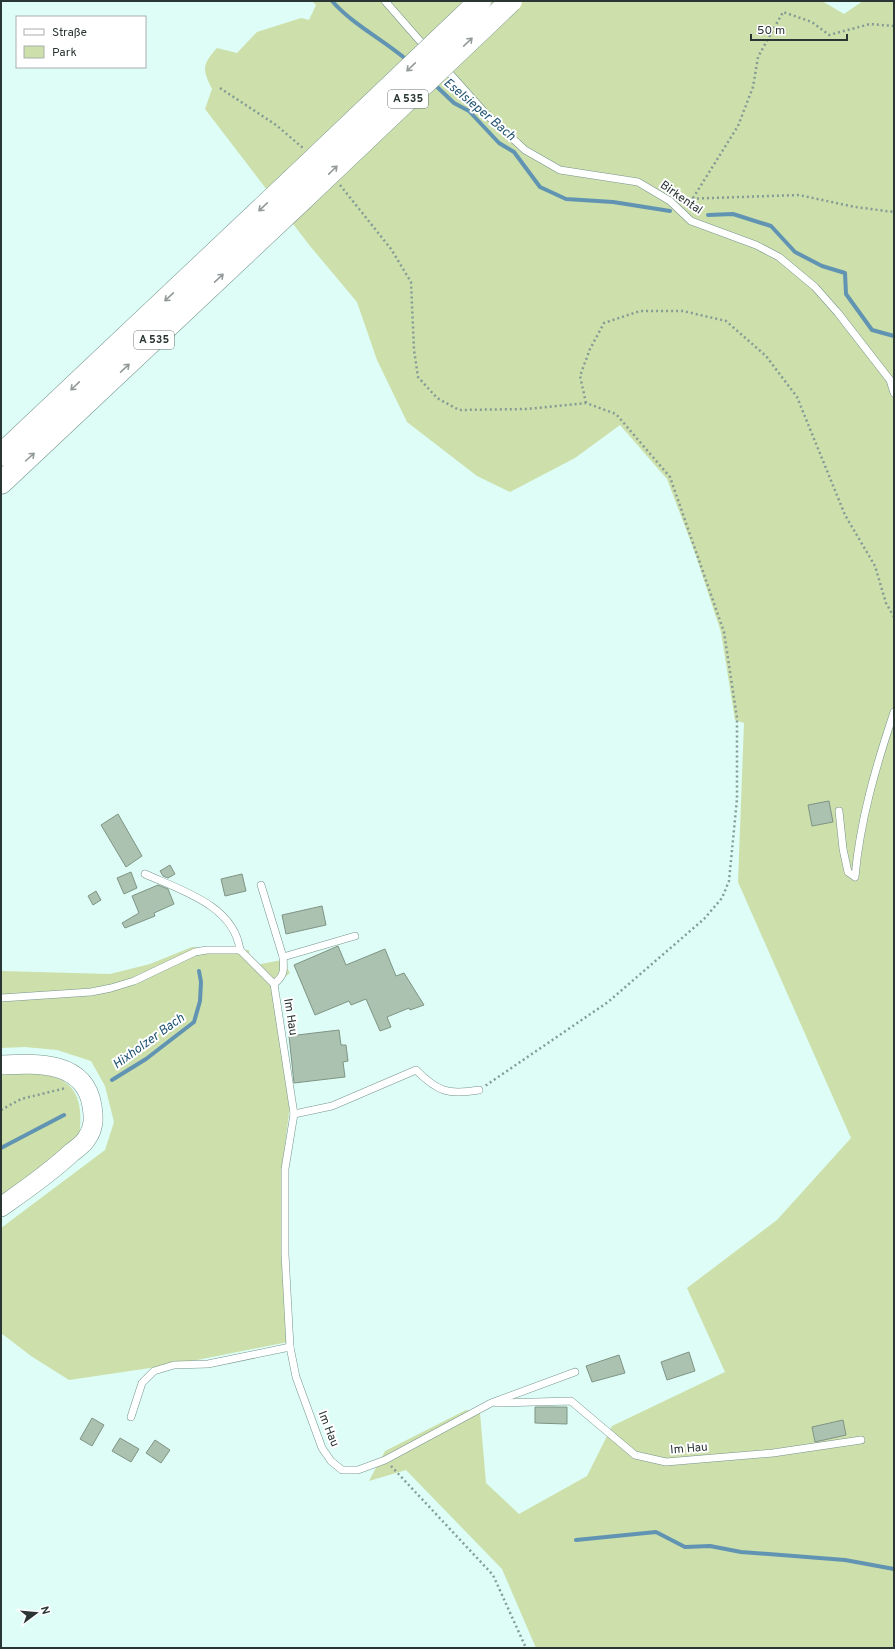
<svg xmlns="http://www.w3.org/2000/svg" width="895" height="1649" viewBox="0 0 895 1649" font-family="Overpass,sans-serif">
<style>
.green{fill:#cddfaa}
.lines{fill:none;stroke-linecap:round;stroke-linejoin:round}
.stream{stroke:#6194b3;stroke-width:4}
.building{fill:#acc2b1;stroke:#7f9484}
.service-casing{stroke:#76948d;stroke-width:8}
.secondary-casing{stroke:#76948d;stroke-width:20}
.motorway-casing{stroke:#76948d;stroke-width:23}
.path{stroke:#849b96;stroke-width:2.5;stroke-dasharray:2 3;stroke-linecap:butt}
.service{stroke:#fff;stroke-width:7}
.secondary{stroke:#fff;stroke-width:19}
.motorway{stroke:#fff;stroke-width:22}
.motorway-bridge-casing{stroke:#76948d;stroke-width:23;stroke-linecap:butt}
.motorway-bridge{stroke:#fff;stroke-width:22}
.oneway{stroke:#949a9a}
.labels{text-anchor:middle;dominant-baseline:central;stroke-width:4;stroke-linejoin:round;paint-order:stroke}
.shield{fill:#fff;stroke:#6a7271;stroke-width:1}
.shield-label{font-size:11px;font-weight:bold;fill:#2a3634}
.street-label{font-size:12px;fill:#2a3634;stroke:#fff}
.water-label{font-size:13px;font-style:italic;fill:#1e5371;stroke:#fff}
</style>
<rect width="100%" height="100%" fill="#ddfdf6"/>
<!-- green -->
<g class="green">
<path d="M312,1H822L844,14L863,1H894V1648H536L502,1569L406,1470L369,1481L385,1451L466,1410L480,1413L486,1483L519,1514L587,1476L612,1426L725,1372L687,1288L777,1220L851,1138L738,882L744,723L735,720L721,632L695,553L667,479L620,425L575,458L510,492L477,476L407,422L377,360L357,302L310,246L205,109L212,89C202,69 202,65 217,48L237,53L257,32L301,18L309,20L316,5Z"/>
<polygon points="192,947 249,950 250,966 282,960 290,973 274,985 280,998 290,1106 282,1167 281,1254 288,1342 177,1364 69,1380 31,1356 1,1333 1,1228 105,1150 114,1122 105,1086 91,1061 57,1050 25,1047 1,1048 1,971 110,974 150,964"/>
<path d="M1,1074C52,1072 88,1073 79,1137L1,1198Z"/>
</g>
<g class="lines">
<!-- stream -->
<g class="stream">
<path d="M332,1C353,25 384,40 408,61"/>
<polyline points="433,83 454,103 469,111 499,143 514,152 540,187 566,199 613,202 670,211"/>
<polyline points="708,215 733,214 771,226 795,252 822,266 845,273 846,294 872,330 894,336"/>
<polyline points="112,1080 146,1059 194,1022 200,1001 201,982 199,971"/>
<polyline points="1,1148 64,1115"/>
<polyline points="576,1540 656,1532 685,1547 710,1546 741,1552 845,1560 894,1569"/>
</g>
</g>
<!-- building -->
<g class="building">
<polygon points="829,801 833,822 812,826 808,805"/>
<polygon points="118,814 142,856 126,867 101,825"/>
<polygon points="170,865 175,874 168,878 163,876 160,871"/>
<polygon points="131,872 137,888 124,894 117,878"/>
<polygon points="242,874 246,891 225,896 221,879"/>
<polygon points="158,885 168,889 174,904 154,913 155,916 125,928 122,923 139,913 132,896"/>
<polygon points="96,891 101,900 93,905 88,896"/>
<polygon points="322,906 326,925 286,934 282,915"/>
<polygon points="338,946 346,965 385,949 396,976 404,973 424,1005 410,1010 409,1008 387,1017 391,1027 380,1031 366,999 351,1005 349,1001 315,1015 294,965"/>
<polygon points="339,1030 341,1045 346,1045 348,1061 343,1062 345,1077 294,1083 289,1036"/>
<polygon points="689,1352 695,1371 667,1380 661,1362"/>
<polygon points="619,1355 625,1373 592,1382 586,1366"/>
<polygon points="535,1407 567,1407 567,1424 535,1423"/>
<polygon points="92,1418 104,1425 92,1446 80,1439"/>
<polygon points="843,1420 846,1435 815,1442 812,1427"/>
<polygon points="120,1438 139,1449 131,1462 112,1451"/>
<polygon points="155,1440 170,1450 161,1463 146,1453"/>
</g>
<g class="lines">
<!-- service casing -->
<g class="service-casing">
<g id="service">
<polyline points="385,1 427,49"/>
<polyline points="444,67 487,115 525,150 560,170 638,182 670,201 691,221 756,245 779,257 815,287 838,313 890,380 894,393"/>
<path d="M839,811L843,849L848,872L855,877C860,820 876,766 894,712"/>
<path d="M145,874C180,890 234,905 240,950"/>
<path d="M261,885L283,957C284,970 285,975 274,984"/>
<polyline points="283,957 355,936"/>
<polyline points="1,998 91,992 111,988 134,981 195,952 207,950 240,950 274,984 294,1114 285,1169 285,1254 290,1347 296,1377 322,1448 331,1461 342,1470 358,1470 385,1460 491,1403 575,1372"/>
<path d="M294,1114L332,1106L416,1070C438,1092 448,1095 479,1090"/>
<polyline points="497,1403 571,1401 635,1455 666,1462 773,1453 861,1440"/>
<polyline points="131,1417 142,1383 154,1371 174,1365 208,1364 290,1347"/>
</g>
</g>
<!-- secondary casing -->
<g class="secondary-casing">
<path id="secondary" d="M1,1065C38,1063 85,1061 92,1106C94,1118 94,1128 87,1138C84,1144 76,1149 71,1153C50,1173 25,1190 1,1207"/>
</g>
<!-- motorway casing -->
<g class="motorway-casing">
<g id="motorway">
<polyline points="1,455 291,181"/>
<polyline points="1,483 305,197"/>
</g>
</g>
<!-- path -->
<g class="path">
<polyline points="220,88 276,125 303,148"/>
<polyline points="340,185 391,249 411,282 414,350 418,377 437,398 459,410 527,409 586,403 616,414 670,477 724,632 737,718 737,799 729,881 722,898 704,919 608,1002 485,1086"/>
<polyline points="693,198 738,126 753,87 758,57 783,12 812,22 829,35 870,24 894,26"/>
<polyline points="682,199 799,195 855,207 894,212"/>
<polyline points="586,403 580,376 590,349 604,323 640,311 683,311 726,321 766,356 797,397 845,515 875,566 886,603 894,617"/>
<polyline points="1,1110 21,1099 66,1088"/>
<polyline points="391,1466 493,1575 526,1648"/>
</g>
<!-- service -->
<use href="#service" class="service"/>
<!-- secondary -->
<use href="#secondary" class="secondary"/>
<!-- motorway -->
<use href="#motorway" class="motorway"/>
<!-- motorway-bridge casing -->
<g class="motorway-bridge-casing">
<g id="motorway-bridge">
<polyline points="291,181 480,1"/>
<polyline points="305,197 511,1"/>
</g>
</g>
<!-- motorway-bridge -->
<use href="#motorway-bridge" class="motorway-bridge"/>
</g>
<!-- one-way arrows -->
<defs><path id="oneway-shaft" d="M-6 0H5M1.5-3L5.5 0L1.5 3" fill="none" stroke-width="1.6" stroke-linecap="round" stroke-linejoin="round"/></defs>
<g class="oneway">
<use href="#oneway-shaft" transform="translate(468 42) rotate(-44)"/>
<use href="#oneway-shaft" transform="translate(411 67) rotate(136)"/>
<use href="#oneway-shaft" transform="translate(333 170) rotate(-44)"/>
<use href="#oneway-shaft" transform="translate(263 207) rotate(137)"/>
<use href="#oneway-shaft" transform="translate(219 278) rotate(-43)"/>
<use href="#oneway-shaft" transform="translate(169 297) rotate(137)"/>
<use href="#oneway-shaft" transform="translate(125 368) rotate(-43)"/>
<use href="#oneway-shaft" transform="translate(75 386) rotate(136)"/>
<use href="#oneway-shaft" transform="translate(30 457) rotate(-42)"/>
</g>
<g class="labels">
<!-- shield labels -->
<g class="shield">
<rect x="388" y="90" width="40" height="18" rx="3"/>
<rect x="134" y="331" width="40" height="18" rx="3"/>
</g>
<g class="shield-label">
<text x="408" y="99">A 535</text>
<text x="154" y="340">A 535</text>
</g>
<!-- street labels -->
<g class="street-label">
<text transform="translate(681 198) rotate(35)">Birkental</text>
<text transform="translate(290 1017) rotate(81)">Im Hau</text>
<text transform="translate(328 1429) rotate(68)">Im Hau</text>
<text transform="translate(689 1449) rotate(-5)">Im Hau</text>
</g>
<!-- water labels -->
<g class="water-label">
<text transform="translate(479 110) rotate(40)">Eselsieper Bach</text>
<text transform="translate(149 1042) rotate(-36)">Hixholzer Bach</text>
</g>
</g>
<!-- border -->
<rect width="895" height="1649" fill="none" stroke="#2a3634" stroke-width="4"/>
<!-- legend -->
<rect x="16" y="16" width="130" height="52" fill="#ffffff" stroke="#aaafae"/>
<rect x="24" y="29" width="20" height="6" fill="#ffffff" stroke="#aaafae"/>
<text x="52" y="36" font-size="12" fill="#2a3634">Straße</text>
<rect x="24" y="46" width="20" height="12" fill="#cddfaa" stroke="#aaafae"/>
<text x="52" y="56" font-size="12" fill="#2a3634">Park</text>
<!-- north arrow -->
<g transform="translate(36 1613) rotate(74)" stroke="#ffffff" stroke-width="3" paint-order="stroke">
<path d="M0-3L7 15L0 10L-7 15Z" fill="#2a3634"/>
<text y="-6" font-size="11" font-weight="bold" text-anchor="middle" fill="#2a3634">N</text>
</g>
<!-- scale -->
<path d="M751 34v6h96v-6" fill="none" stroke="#2a3634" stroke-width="2"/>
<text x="757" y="34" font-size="12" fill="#2a3634" stroke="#ffffff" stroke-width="3" paint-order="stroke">50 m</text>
</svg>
